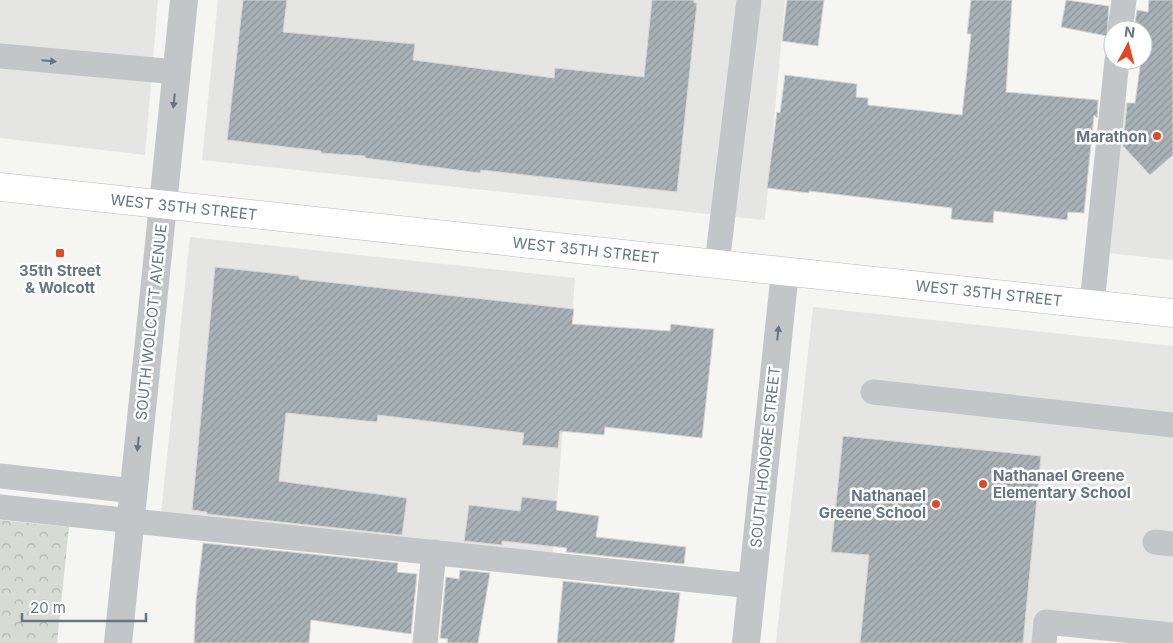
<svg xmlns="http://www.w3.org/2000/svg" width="1173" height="643" viewBox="0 0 1173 643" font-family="Inter,sans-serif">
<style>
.built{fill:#e5e6e4}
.park{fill:url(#park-crowns)}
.building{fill:url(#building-hatch);stroke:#d6d6d4}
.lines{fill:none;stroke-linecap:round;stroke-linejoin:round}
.secondary-casing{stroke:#b4babe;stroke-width:29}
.lane{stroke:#c2c6c9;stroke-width:25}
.street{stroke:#c2c6c9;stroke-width:28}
.secondary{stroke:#fff;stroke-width:28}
.oneway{fill:#637683}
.poi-dot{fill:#e64720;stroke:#fff;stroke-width:2}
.labels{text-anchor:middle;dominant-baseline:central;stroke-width:5;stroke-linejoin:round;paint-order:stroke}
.poi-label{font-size:15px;font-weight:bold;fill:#637683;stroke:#fff;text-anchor:end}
.street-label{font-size:15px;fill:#637683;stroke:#fff}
</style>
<defs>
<pattern id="park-crowns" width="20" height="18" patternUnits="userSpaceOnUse" patternTransform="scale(1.25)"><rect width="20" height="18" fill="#d6dcd2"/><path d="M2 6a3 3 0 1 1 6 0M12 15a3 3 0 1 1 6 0" fill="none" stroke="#b1b7b0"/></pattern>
<pattern id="building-hatch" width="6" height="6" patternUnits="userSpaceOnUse" patternTransform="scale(1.25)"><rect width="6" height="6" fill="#a8b1b6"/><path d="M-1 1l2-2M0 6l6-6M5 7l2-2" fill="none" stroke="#8c9599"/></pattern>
</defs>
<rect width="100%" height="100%" fill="#f5f5f1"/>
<!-- built -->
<g class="built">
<polygon points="0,0 158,0 145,155 0,138"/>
<polygon points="218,0 785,0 765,220 202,160"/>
<polygon points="1113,101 1173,108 1173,260 1097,252"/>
<polygon points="190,237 575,278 552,565 160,523"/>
<polygon points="813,307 1173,346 1173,635 1046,622 1044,643 776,643"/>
</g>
<!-- park -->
<polygon class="park" points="0,520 69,527 57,643 0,643"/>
<!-- building -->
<g class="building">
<polygon points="243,0 287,0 283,32 415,44 413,60 554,78 555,68 644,77 652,0 694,0 694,3 697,3 677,192 481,170 480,173 365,158 365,156 321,153 321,151 227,140"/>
<polygon points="787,0 824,0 818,46 782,41"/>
<polygon points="971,0 1012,0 1006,92 1098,100 1097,118 1094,115 1084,213 1068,212 1067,220 994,211 993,223 951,219 952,208 809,191 809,193 767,188 777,112 780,113 785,75 857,84 856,97 868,98 868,105 962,115 971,34 967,34"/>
<polygon points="1066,0 1109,6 1107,36 1061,27"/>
<polygon points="1149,0 1173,0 1173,155 1150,175 1123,146 1127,103 1135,103 1141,60 1143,60 1143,30 1134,30 1137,10 1148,12"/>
<polygon points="215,267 299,276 299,279 574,309 572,324 670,331 671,324 714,329 702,438 605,427 604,435 560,431 558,448 522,445 524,433 378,415 377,422 286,413 279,481 407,498 402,535 207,514 207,512 192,510"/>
<polygon points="843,436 1041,456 1023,643 860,643 869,555 831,552"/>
<polygon points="522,497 557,501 556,510 599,516 596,537 686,547 684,564 566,552 567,548 502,541 502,545 464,541 469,505 520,511"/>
<polygon points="203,543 398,563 397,572 417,574 411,634 311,620 309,643 194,643 196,601"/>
<polygon points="460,570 490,573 478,643 447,643 448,639 440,638 446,577 459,579"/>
<polygon points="563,581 680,593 674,643 557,643"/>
</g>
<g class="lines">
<!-- secondary casing -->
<g class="secondary-casing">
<polyline id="secondary" points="0,187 1173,313"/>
</g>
<!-- lane -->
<g class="lane">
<polyline points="1120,30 1124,0"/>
<polyline points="0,56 177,72"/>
<polyline points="717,264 749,0"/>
<polyline points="1092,304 1117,60"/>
<polyline points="873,392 1173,425"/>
<polyline points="0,476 134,491"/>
<polyline points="0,507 752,586"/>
<polyline points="1155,542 1173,544"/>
<polyline points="425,643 434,552"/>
<polyline points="1044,643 1046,622 1173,635"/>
</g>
<!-- street -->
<g class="street">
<polyline points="118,643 184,0"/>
<polyline points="746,643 785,271"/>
</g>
<!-- secondary -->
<use href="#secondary" class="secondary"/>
</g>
<!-- one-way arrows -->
<defs><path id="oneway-solid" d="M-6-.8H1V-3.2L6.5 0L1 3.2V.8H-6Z" transform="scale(1.25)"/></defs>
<g class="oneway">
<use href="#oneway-solid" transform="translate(49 61) rotate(5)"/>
<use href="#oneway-solid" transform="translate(174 101) rotate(96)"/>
<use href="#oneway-solid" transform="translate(778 333) rotate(-84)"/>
<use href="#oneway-solid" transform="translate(138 444) rotate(96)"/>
</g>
<!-- markers -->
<g class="poi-dot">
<circle cx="1157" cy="136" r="5"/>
<rect x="55" y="248" width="10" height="10" rx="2.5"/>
<circle cx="983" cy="484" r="5"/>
<circle cx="936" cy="504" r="5"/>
</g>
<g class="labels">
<!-- poi labels -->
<g class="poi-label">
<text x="1147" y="136">Marathon</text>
<text x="60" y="270" text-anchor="middle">35th Street<tspan x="60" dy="17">&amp; Wolcott</tspan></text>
<text x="993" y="475" text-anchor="start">Nathanael Greene<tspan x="993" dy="17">Elementary School</tspan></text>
<text x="926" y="495">Nathanael<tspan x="926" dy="17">Greene School</tspan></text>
</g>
<!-- street labels -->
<g class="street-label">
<text transform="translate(184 207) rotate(6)">WEST 35TH STREET</text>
<text transform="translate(586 250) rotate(6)">WEST 35TH STREET</text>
<text transform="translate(989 293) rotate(6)">WEST 35TH STREET</text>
<text transform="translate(151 322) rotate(-84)">SOUTH WOLCOTT AVENUE</text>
<text transform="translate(765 457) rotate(-84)">SOUTH HONORE STREET</text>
</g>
</g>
<!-- north arrow -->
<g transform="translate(1128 45) rotate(7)"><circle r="24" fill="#ffffff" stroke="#c1c8cd"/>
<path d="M0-4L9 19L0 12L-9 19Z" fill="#e64720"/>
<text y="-8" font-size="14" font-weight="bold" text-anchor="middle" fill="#637683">N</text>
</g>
<!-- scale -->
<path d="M22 613v8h124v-8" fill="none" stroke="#637683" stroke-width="2.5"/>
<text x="30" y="613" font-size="15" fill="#637683" stroke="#ffffff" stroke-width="4" paint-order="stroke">20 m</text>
</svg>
